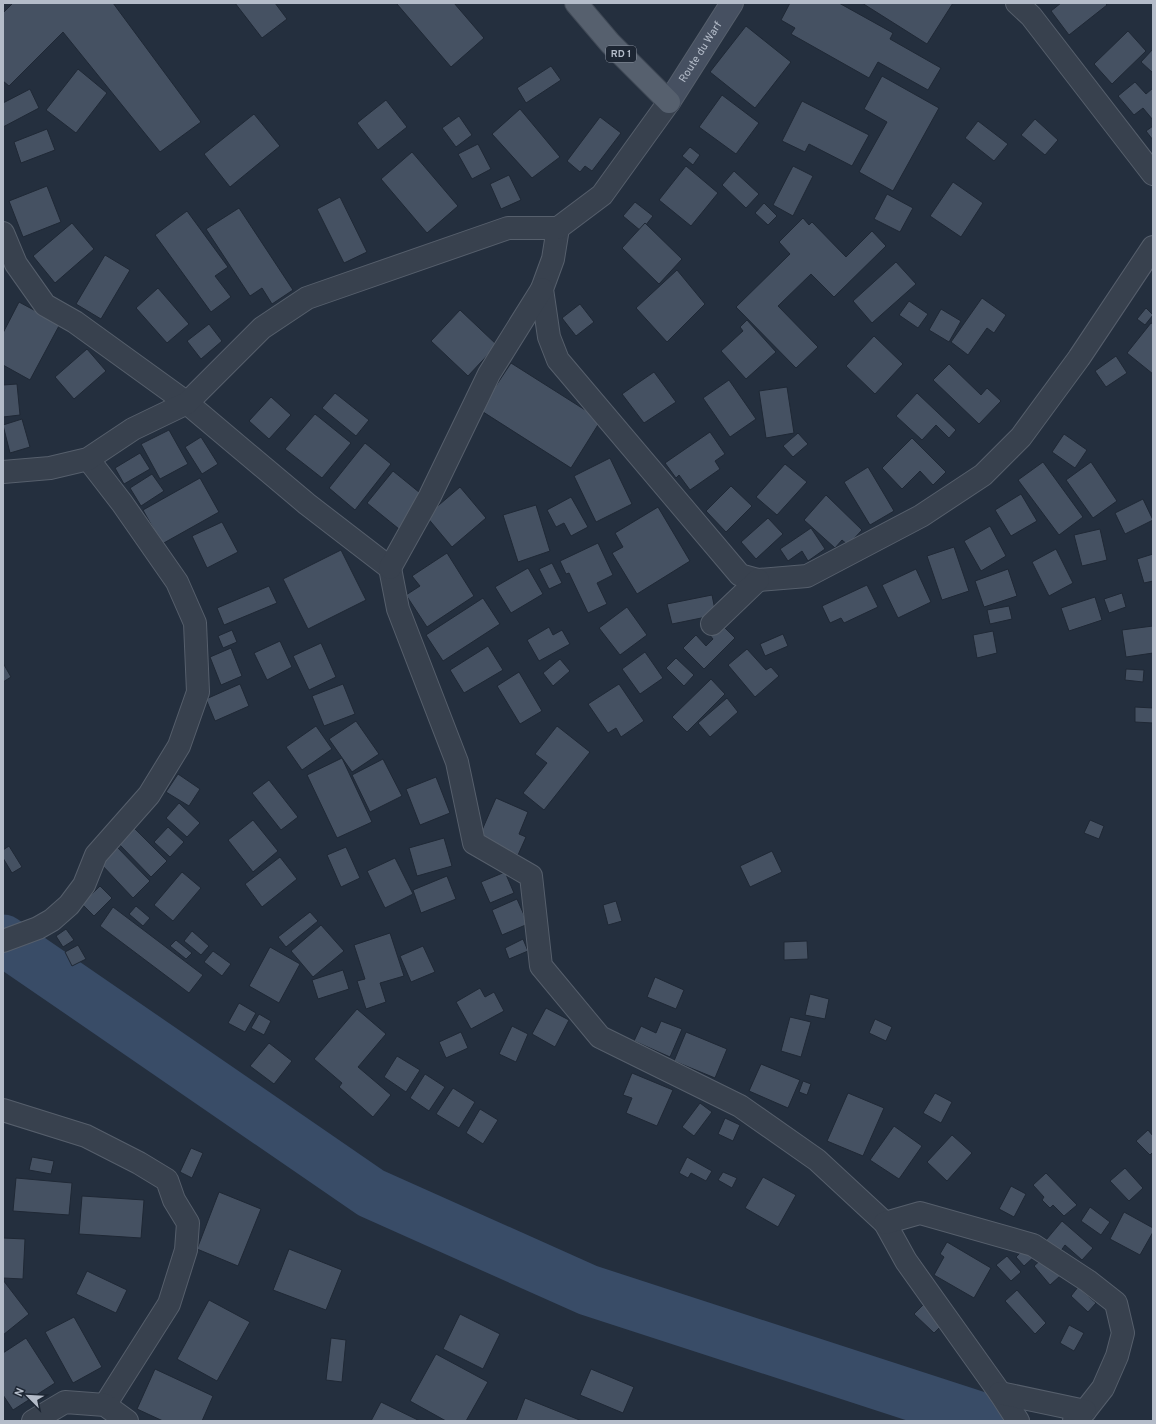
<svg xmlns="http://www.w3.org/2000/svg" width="1156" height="1424" viewBox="0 0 1156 1424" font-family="Overpass,sans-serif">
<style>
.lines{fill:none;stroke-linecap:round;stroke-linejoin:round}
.river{stroke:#394c67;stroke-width:51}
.building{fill:#455162;stroke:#1f2835}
.minor-casing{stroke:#565f6c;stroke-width:24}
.tertiary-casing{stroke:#565f6c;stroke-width:24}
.secondary-casing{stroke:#565f6c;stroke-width:24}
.primary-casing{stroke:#414a57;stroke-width:24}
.minor{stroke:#38414e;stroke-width:22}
.tertiary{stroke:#38414e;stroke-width:22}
.secondary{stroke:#465061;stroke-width:22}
.primary{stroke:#56606e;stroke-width:22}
.labels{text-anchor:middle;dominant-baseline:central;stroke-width:3;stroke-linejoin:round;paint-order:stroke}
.shield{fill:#1d2633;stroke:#878f9c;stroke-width:1}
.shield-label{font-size:10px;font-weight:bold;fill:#b4bcc9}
.street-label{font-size:11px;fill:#b4bcc9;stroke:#1d2633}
</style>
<rect width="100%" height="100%" fill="#242f3e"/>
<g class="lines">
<!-- river -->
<polyline class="river" points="3,940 371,1193 588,1290 991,1421"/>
</g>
<!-- building -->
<g class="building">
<polygon points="13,3 113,3 201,122 160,152 63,32 9,86 3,81 3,13"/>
<polygon points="235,3 275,3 287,19 262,38"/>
<polygon points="399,3 454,3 484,38 451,67 397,4"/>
<polygon points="790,3 839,3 893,33 890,39 941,68 928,90 878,62 869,78 791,34 795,28 781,20"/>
<polygon points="862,3 953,3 927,44"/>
<polygon points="1061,3 1105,3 1107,5 1069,35 1051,11"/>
<polygon points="746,26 791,62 755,108 710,72"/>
<polygon points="1128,31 1146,51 1112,84 1094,64"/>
<polygon points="1153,49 1153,73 1141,62"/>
<polygon points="551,66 561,80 526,103 517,88"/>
<polygon points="78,69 107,93 76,133 46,110"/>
<polygon points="882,76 939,108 893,191 859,172 887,122 864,109"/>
<polygon points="1135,82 1146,94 1153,88 1153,120 1143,108 1134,115 1118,96"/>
<polygon points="30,89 39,108 3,127 3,103"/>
<polygon points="722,95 759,123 736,154 699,127"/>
<polygon points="386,100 407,127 378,150 357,123"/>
<polygon points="802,101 869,135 852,166 809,144 805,152 782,141"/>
<polygon points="520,109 560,157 532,178 492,134"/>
<polygon points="254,114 280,146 230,187 204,154"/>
<polygon points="459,116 472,135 456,147 442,128"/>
<polygon points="600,117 621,133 592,171 585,166 580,172 567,161"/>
<polygon points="1035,119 1058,140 1045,155 1021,135"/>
<polygon points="978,121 1008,144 994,161 965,138"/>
<polygon points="1153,126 1153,140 1146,131"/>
<polygon points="47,129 55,150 21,163 14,142"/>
<polygon points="478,144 491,169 472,179 458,154"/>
<polygon points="690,147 700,155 693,165 682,156"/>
<polygon points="412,152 458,206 427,233 381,179"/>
<polygon points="686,166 718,193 691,226 659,200"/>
<polygon points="793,166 813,176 793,216 773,205"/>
<polygon points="734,171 759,194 746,208 722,185"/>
<polygon points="509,175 521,200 501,209 490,184"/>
<polygon points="953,182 983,203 961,237 930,216"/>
<polygon points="47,186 61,222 23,237 9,201"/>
<polygon points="887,194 913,208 900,232 874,219"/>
<polygon points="340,197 367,252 344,263 317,209"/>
<polygon points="635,202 653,216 641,231 623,216"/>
<polygon points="764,203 777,216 768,225 755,213"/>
<polygon points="239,208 293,290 272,304 262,288 250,296 206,229"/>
<polygon points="187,211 228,267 215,276 231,297 211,312 155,235"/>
<polygon points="803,218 809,225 812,222 846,257 872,231 886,246 834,297 811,274 778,306 818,347 796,368 736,307 790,254 779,242"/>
<polygon points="72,223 94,249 55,283 33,256"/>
<polygon points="645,223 682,259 659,284 622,248"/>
<polygon points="105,255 130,270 101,319 76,304"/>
<polygon points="896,262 916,284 872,323 853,301"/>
<polygon points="677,270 705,304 667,342 636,308"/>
<polygon points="158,288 189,324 167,343 136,308"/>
<polygon points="982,298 1006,315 994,333 987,328 968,355 951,342"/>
<polygon points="909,301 928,314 918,328 899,315"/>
<polygon points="19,302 60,324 30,380 3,365 3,333"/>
<polygon points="580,304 594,322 576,336 562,318"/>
<polygon points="1146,308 1153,315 1145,325 1137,319"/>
<polygon points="941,309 961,321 949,342 929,330"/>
<polygon points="460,310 497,345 468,376 431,341"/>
<polygon points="747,320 776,352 746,379 721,351 743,331 740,327"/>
<polygon points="1151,323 1153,324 1153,374 1127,353"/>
<polygon points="209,324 222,341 201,359 187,341"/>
<polygon points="874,336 903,364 875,394 846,366"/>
<polygon points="87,349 106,371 74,399 55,377"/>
<polygon points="1116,356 1127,373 1106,387 1095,371"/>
<polygon points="511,363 601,420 571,468 480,410"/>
<polygon points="949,364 981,395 987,388 1001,401 979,424 933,380"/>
<polygon points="654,372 676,402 644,423 622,394"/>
<polygon points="729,380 756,419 730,437 703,398"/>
<polygon points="17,384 20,415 3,417 3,385"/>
<polygon points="787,387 794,433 766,438 759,391"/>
<polygon points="335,393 369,420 356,436 322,408"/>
<polygon points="917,393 956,430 949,438 936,425 922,440 896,416"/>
<polygon points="271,397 291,415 269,439 249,421"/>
<polygon points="315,414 351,443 322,478 285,449"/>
<polygon points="22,419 30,447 10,453 3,425"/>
<polygon points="169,430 188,464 160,479 141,444"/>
<polygon points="710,432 725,454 715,461 720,469 690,490 679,475 676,478 665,463"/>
<polygon points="798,433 808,444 793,457 783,446"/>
<polygon points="1064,434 1087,450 1075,468 1052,452"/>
<polygon points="201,437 218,464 202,474 185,447"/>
<polygon points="912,438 946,472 933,485 920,471 902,489 882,468"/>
<polygon points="365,443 391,464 355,510 329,488"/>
<polygon points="140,453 150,469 124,484 115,468"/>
<polygon points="610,458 632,504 596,522 574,476"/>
<polygon points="1043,462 1083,517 1059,535 1018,480"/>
<polygon points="1091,462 1117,501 1093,518 1066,480"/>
<polygon points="785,464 807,482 777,515 756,497"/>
<polygon points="868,467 894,511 870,525 844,482"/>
<polygon points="393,471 425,497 399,529 367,503"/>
<polygon points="152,474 164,491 141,506 130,488"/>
<polygon points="200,478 219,512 162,544 143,510"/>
<polygon points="731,486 752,506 726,532 706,511"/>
<polygon points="460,487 486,518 452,547 426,516"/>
<polygon points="1021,494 1037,521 1011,536 995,510"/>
<polygon points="826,495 862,530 848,545 842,540 835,548 804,520"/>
<polygon points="571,497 588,527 571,536 564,523 556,527 547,510"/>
<polygon points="1143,499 1153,520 1125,534 1115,513"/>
<polygon points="536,505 550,551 518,562 503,515"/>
<polygon points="658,507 690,561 637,594 612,553 623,547 615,533"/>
<polygon points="768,518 783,534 756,559 741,542"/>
<polygon points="222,522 238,552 207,568 192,536"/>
<polygon points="990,526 1006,556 981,571 964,541"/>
<polygon points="811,528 825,549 808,561 802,551 788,561 780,549"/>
<polygon points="1100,529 1107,560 1082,566 1074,535"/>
<polygon points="598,543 613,575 597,583 607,604 588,613 569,573 566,574 560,561"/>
<polygon points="954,547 969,591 942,600 927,556"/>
<polygon points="1056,549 1073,583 1049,596 1032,562"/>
<polygon points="341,550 366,600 308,629 283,579"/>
<polygon points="447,553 474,596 427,627 406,595 420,586 412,576"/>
<polygon points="1153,554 1153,581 1144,583 1137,559"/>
<polygon points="552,563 562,583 549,589 539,569"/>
<polygon points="528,568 543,594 511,613 495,587"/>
<polygon points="916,569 931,602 898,618 882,585"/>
<polygon points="1008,569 1017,596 984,607 975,581"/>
<polygon points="867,585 878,607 844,623 841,618 830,623 822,606"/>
<polygon points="269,586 277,603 224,625 217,608"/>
<polygon points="1122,593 1126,607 1109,613 1104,599"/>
<polygon points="712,595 716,615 672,624 667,604"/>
<polygon points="1095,597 1102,620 1069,631 1061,608"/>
<polygon points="483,598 500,624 443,661 426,635"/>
<polygon points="1009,606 1012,619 990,624 987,610"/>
<polygon points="627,607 647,635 620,655 599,628"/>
<polygon points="720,623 735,638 704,669 683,648 696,635 706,646 713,639 709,634"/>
<polygon points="1153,626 1153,653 1126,657 1122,630"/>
<polygon points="549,627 553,635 562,630 570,644 539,661 527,640"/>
<polygon points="232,630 237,642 223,648 218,636"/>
<polygon points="993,631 997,653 977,658 973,635"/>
<polygon points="783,634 788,646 765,656 760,644"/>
<polygon points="280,641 292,667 267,680 254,653"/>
<polygon points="321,643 336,677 309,690 293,656"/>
<polygon points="488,646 503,670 464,693 450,670"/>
<polygon points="231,648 242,676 221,685 210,657"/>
<polygon points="747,649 766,670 771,667 779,676 755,697 728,665"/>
<polygon points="645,652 663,678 640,694 622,669"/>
<polygon points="676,658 694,675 684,686 666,668"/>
<polygon points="560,659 570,671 553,686 543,673"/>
<polygon points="3,663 11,677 3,682"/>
<polygon points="1126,669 1144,670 1143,682 1125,680"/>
<polygon points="519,672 542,711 520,724 497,686"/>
<polygon points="711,679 725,694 687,732 672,717"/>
<polygon points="240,684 249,706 215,721 206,699"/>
<polygon points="343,684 355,714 324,726 312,696"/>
<polygon points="619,684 644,721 621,737 616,728 608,733 588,704"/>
<polygon points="727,698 738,712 710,737 698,723"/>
<polygon points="1135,707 1153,708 1153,723 1135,722"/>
<polygon points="356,721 379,754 352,772 329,739"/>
<polygon points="316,726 332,749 302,770 286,747"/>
<polygon points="557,726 590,752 544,810 523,793 547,763 535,754"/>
<polygon points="342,758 372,822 337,838 307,775"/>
<polygon points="383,759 402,796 370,812 352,775"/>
<polygon points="178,774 200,789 189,806 166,792"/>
<polygon points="436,777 450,813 420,825 406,789"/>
<polygon points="269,780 298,817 281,830 252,793"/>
<polygon points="496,798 528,812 519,834 526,837 518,855 479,837"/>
<polygon points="179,803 200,823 187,837 166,818"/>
<polygon points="253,820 278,851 253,872 228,840"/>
<polygon points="1090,820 1104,826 1099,839 1084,833"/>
<polygon points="168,827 184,842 170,857 154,842"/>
<polygon points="134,828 167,861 151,877 119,844"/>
<polygon points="444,838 452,866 417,876 409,848"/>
<polygon points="9,846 22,867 12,873 3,858 3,850"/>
<polygon points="117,847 150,881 133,898 100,863"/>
<polygon points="346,847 360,878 341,887 327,855"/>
<polygon points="772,851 782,872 750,887 740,866"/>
<polygon points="280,857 297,879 262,907 245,884"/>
<polygon points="395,858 413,894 385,908 367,871"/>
<polygon points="182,872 201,888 173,921 154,905"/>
<polygon points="505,872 514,893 490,903 481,882"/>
<polygon points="447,876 456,899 421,913 413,890"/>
<polygon points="100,886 112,898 94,916 82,904"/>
<polygon points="517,899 528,924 502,935 492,910"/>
<polygon points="616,901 622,921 608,925 603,905"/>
<polygon points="136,906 150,918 143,926 129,914"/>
<polygon points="113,907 203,975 189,993 100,926"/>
<polygon points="310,912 318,921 286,947 278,937"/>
<polygon points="321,925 344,951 313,977 291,951"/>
<polygon points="66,929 74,940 63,947 56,936"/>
<polygon points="192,931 209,946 201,955 184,941"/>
<polygon points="390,933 404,976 380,983 386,1002 366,1009 357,981 365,979 354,945"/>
<polygon points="523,939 528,951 509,959 505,948"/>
<polygon points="176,940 192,953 186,959 170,946"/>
<polygon points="807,941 808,959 784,960 784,942"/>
<polygon points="78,945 86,959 72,966 65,952"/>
<polygon points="423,946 435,972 411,982 400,956"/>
<polygon points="270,947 300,964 279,1003 249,986"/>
<polygon points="213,951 231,964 222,976 204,962"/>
<polygon points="343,970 349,989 318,999 312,980"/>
<polygon points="655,977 684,990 676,1009 647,997"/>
<polygon points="480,988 485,997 494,992 504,1011 471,1029 456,1002"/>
<polygon points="810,994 829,999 825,1019 805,1015"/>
<polygon points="239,1003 256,1013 245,1032 228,1023"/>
<polygon points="546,1008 569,1020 555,1047 532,1034"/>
<polygon points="357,1009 386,1034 358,1067 391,1095 373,1117 339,1087 342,1083 314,1059"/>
<polygon points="259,1014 271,1021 264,1035 251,1028"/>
<polygon points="790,1017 811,1022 801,1057 781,1051"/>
<polygon points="875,1019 892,1027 886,1041 869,1033"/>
<polygon points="661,1021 682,1029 670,1057 634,1041 641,1026 656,1033"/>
<polygon points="512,1026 528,1034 516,1062 499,1054"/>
<polygon points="461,1032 468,1048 446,1058 439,1042"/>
<polygon points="686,1032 727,1049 715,1078 674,1061"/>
<polygon points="269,1043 292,1061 274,1084 250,1066"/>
<polygon points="397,1056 420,1070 406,1092 384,1077"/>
<polygon points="761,1064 800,1080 788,1108 749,1091"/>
<polygon points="632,1073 673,1090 657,1126 626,1113 632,1098 623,1095"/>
<polygon points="425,1074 445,1087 429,1111 410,1098"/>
<polygon points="803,1081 811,1084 807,1095 799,1092"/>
<polygon points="453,1088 475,1102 459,1128 436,1114"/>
<polygon points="848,1093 884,1108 863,1156 827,1141"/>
<polygon points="935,1093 952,1102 941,1123 923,1113"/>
<polygon points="700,1103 712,1112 694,1136 682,1127"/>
<polygon points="480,1109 498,1120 483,1144 466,1133"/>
<polygon points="725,1118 740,1125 733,1141 718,1134"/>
<polygon points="894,1126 922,1146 899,1179 870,1160"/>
<polygon points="1148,1130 1153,1136 1153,1152 1150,1155 1136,1141"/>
<polygon points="952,1135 972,1153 947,1181 927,1162"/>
<polygon points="191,1148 203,1153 192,1178 180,1172"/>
<polygon points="32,1157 54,1161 51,1174 29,1170"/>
<polygon points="687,1157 712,1171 706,1181 691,1173 688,1178 679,1173"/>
<polygon points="1125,1168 1143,1188 1129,1201 1110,1181"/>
<polygon points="723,1172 737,1178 732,1188 718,1180"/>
<polygon points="1046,1173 1077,1205 1064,1216 1053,1205 1050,1208 1042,1200 1044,1197 1033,1185"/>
<polygon points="763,1177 796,1195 778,1227 745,1208"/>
<polygon points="16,1178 72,1183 69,1215 13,1211"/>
<polygon points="1011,1186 1026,1194 1014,1217 999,1209"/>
<polygon points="219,1192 261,1209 238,1266 197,1249"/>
<polygon points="82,1196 144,1200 141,1238 79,1234"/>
<polygon points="1090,1207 1110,1222 1101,1235 1081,1221"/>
<polygon points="1124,1212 1153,1228 1153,1232 1140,1255 1110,1239"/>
<polygon points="1062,1221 1093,1248 1082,1260 1065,1245 1060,1252 1046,1240"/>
<polygon points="3,1238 25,1239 23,1279 3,1278"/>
<polygon points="947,1242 991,1268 974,1298 934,1275 944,1257 940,1254"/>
<polygon points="1027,1246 1036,1255 1024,1266 1016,1257"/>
<polygon points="289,1249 342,1270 326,1310 273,1290"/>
<polygon points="1007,1256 1021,1272 1011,1281 996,1265"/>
<polygon points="1044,1257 1060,1276 1050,1285 1034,1266"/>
<polygon points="87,1271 127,1290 116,1313 76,1294"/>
<polygon points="3,1280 29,1314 3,1335"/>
<polygon points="1078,1287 1096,1303 1088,1312 1071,1296"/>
<polygon points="1017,1290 1046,1323 1035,1334 1005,1301"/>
<polygon points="209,1300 250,1322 217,1381 177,1359"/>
<polygon points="926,1302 946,1321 934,1333 914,1314"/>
<polygon points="460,1314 500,1334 483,1369 443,1349"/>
<polygon points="74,1317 102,1367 73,1383 45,1332"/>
<polygon points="1069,1325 1084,1333 1074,1351 1060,1343"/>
<polygon points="26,1338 55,1383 13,1410 3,1395 3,1353"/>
<polygon points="331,1338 346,1340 342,1382 326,1380"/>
<polygon points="436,1354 488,1382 466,1421 446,1421 410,1401"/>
<polygon points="155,1369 213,1396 202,1421 163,1421 137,1409"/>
<polygon points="591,1369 634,1387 623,1413 580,1395"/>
<polygon points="525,1398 582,1421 516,1421"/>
<polygon points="381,1402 420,1421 371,1421"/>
</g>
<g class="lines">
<!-- minor casing -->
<g class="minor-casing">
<g id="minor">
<polyline points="1017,3 1031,16 1153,174"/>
<polyline points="558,228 553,259 542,289 549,337 558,360 740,575 758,580 807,576 921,516 983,475 1021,437 1079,358 1153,247"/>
<polyline points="3,233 16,264 45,305 75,322 187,403 307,504 390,568 398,609 457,762 474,843 531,876 541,966 600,1037 740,1106 817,1160 885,1223 906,1261 1000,1393 1018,1421"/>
<polyline points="390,568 430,496 489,374 542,289"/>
<polyline points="712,624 758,580"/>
<polyline points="3,941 38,928 52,920 69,905 84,885 96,855 149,795 179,746 198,692 195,623 177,582 122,503 88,459"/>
<polyline points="3,1110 86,1136 139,1163 167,1180 174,1200 188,1223 186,1250 169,1304 105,1405"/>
<polyline points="885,1223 920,1213 1033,1245 1088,1281 1116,1303 1123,1333 1117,1356 1103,1388 1085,1411 1074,1421"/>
<polyline points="1000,1393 1085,1411"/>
<polyline points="33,1421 65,1402 105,1405 127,1421"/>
</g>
</g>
<!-- tertiary casing -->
<g class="tertiary-casing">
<polyline id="tertiary" points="3,472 50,468 88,459 133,429 187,403 262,328 307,298 508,228 558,228 602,195 669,102"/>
</g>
<!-- secondary casing -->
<g class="secondary-casing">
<g id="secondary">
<path id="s1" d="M669,102L732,3"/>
</g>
</g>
<!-- primary casing -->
<g class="primary-casing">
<polyline id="primary" points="576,3 610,43 669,102"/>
</g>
<!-- minor -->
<use href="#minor" class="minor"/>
<!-- tertiary -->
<use href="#tertiary" class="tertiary"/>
<!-- secondary -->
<use href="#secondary" class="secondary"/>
<!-- primary -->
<use href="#primary" class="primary"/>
</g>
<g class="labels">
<!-- shield labels -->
<rect class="shield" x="606" y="46" width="30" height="16" rx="3"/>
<g class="shield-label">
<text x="621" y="54">RD 1</text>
</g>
<!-- street labels -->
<g class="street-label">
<text stroke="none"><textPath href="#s1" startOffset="59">Route du Warf</textPath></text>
</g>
</g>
<!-- border -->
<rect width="1156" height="1424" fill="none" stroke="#b4bcc9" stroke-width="8"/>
<!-- north arrow -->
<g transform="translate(28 1396) rotate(294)" stroke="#1d2633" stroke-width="3" paint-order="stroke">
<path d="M0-3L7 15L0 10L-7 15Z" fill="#b4bcc9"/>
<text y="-6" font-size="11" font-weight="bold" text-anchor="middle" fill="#b4bcc9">N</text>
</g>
</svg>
